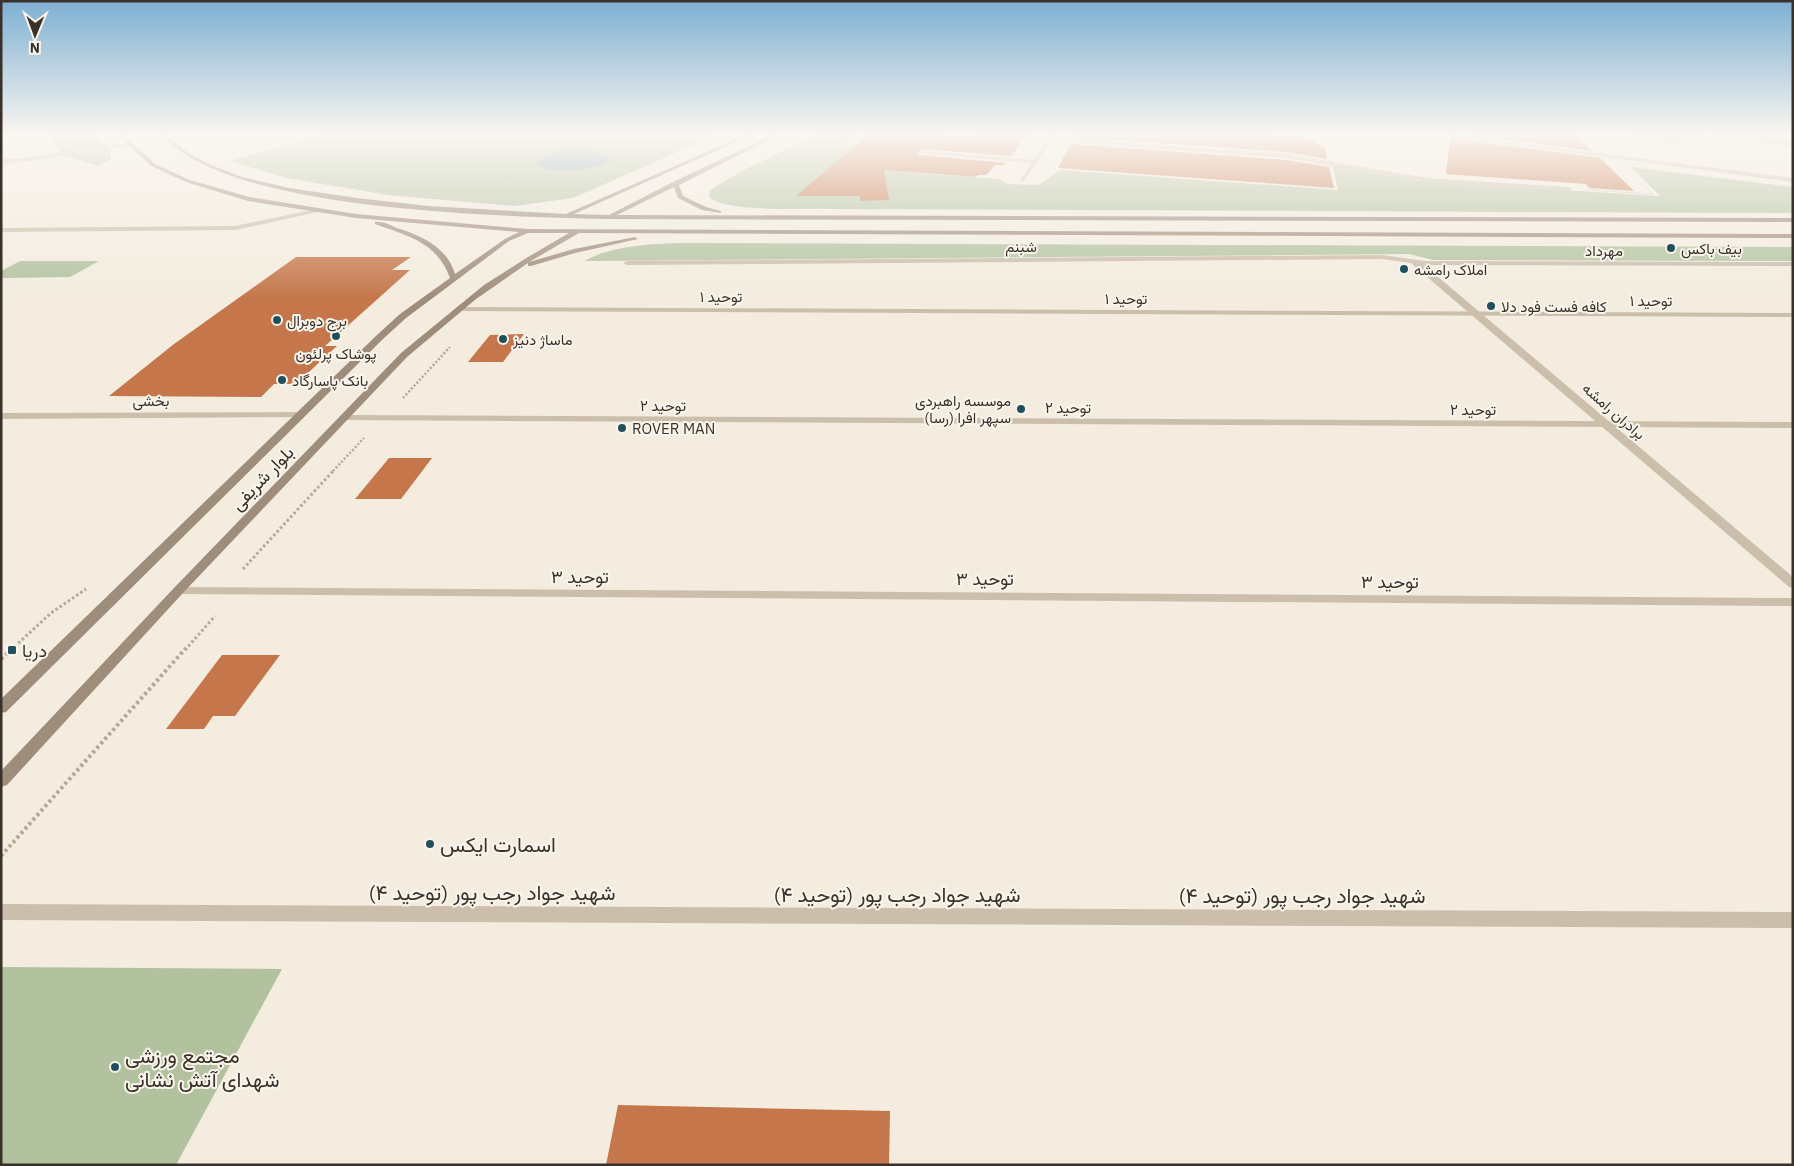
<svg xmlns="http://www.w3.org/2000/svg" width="1794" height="1166" viewBox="0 0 1794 1166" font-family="'IBM Plex Sans',Vazirmatn,sans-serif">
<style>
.green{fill:#b2c29f}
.water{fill:#7ea8b0}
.building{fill:#c5774b}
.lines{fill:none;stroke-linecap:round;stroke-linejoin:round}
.path-far3{stroke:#b7a895;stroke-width:1;stroke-dasharray:1 1;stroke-linecap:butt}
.path-far2{stroke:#b7a895;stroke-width:2.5;stroke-dasharray:2 2;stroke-linecap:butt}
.path-far1{stroke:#b7a895;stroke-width:3;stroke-dasharray:2.5 2.5;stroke-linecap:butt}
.path{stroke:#b7a895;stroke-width:4;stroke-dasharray:3 3;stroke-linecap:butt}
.service{fill:#cbbeab;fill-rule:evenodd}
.minor{fill:#cbbeab;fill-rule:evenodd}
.tertiary{fill:#cbbeab;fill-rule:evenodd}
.secondary{fill:#9f8d7c;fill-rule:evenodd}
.poi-dot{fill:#1f505b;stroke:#faf5ec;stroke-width:2}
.labels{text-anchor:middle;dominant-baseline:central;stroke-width:4;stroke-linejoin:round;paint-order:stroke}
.far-street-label{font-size:15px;fill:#39312a;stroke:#faf5ec}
.far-poi-label{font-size:15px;fill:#39312a;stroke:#faf5ec;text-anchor:start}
.street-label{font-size:18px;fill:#39312a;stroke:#faf5ec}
.poi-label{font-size:18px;fill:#39312a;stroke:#faf5ec;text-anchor:start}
.near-poi-label{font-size:21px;fill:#39312a;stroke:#faf5ec;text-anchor:start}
.near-street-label{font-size:21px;fill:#39312a;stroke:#faf5ec}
</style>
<rect width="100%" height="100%" fill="#f3ecdf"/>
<!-- green -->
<g class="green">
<polygon points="49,135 96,135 110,151 111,159 98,166 63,155"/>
<polygon points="326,135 716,135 573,198 514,206 388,195 287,178 230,161"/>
<path d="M816,135H854L843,145L923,150L903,172L998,179L1008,184L1039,185L1060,170L1338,190L1332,165L1420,181L1660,196L1631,167L1793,187V213L828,209C801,208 728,213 709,197L710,190L740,172Z"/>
<polygon points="1626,135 1709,135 1669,144"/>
<polygon points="1710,135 1793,135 1793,147"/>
<path d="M678,243L1793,247V261L1433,260L1409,254L585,261C609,246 649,244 678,243Z"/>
<polygon points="20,261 99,261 70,277 1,278 1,271"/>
<polygon points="1,967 282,969 176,1165 1,1165"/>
</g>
<!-- water -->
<path class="water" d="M589,151L610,157V160C597,170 547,177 536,163C547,150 573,151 589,151Z"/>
<!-- building -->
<g class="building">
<polygon points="868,135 930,135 977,138 977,135 1027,135 1011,156 922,149 917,153 919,155 1006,163 1003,165 995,165 986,175 978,175 976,177 884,170 889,200 860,201 860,196 796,196"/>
<polygon points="1075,135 1258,135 1313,139 1319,145 1324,146 1327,159 1286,152 1074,137"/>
<polygon points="1472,135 1576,135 1592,151"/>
<polygon points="1450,138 1600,158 1634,191 1589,188 1586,184 1446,174"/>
<polygon points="1071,144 1286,160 1329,167 1334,188 1058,168"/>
<polygon points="296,257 411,257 392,270 410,270 325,346 337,346 296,384 274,384 261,397 109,396 174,344"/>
<polygon points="524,334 503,362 468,362 490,335"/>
<polygon points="389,458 432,458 401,499 355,499"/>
<polygon points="222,655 280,655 235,716 213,716 204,729 166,729"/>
<polygon points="618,1105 890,1111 889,1165 606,1165"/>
</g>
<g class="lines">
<!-- path-far3 -->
<g class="path-far3">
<polyline points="795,140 805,135"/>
<polyline points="242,157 326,135"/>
<polyline points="718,186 740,192 789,193"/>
<polyline points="1587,190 1653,194 1637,180"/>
<polyline points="902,197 905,190 996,190"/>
<polyline points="989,197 1003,185"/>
</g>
<!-- path-far2 -->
<g class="path-far2">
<polyline points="403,398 450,347"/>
<polyline points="333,471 364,438"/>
</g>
<!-- path-far1 -->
<g class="path-far1">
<polyline points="243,569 334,470"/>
<polyline points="11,650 51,613 86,589"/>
<polyline points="185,650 215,616"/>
</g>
<!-- path -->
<g class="path">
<polyline points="1,659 13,648"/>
<polyline points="1,856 186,648"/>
</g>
<!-- service -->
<polygon class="service" points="1,157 15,160 16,161 13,163 1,161"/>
<!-- minor -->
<g class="minor">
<polygon points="1051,137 1286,154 1427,178 1569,187 1572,189 1569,191 1427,182 1286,158 1052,141 1023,182 1020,180 1032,163 919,153 922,151 1034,160"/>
<polygon points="130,143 128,146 1,165 1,161"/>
<polygon points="316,209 318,212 235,230 1,232 1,228 235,226"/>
<polygon points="1382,255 1425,261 1793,262 1793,266 1425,265 1382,259 627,265 623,263 627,261"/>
<polygon points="457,307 1793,313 1793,317 460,311 456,309"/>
<polygon points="301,412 304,413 304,417 1,419 1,413"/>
<polygon points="344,415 1793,422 1793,428 341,420 341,416"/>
<polygon points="178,587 1793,598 1793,606 174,594 172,591 174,588"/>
<polygon points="1,904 1793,912 1793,928 1,920"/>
</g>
<!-- tertiary -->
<g class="tertiary">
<polygon points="1049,135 1055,135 1053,140 1049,140"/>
<polygon points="1439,135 1455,135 1793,178 1793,182"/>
<polygon points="1412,260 1418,260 1793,577 1793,588 1789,587 1412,264"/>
</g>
<!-- secondary -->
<g class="secondary">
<path d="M118,135H123L155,164L190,180L249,197L356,214L527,229L1793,234V238L579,233L529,262L574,249L635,237L638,239L575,253L531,266H528V263L476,299L407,357L182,594L7,785L1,787V771L174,588L401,353L484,285L528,257L569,233H528L509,241L406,318L383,339L6,712L1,713V699L377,335L400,314L450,278C437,242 408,236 375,224V222C382,221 390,225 397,228C422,236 447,247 455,274L505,239L519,232L356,218L248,201L186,182L151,166Z"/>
<path d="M162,135H167L188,153L211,165L242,177L289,188L357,198L428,206L566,214L745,135H752L574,214L609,215L673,182L772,135H779L679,185L683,196L706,207L721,211V213L702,210L678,198L674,187L617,215L1793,218V222L606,219C505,216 227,212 162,135Z"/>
</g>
</g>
<!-- sky -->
<linearGradient id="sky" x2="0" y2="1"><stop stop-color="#7dafd2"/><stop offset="0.45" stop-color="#faf6f1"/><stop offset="1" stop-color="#faf6f1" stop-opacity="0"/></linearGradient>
<rect width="1794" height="298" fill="url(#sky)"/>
<!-- markers -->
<g class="poi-dot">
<circle cx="1671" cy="248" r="5"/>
<circle cx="1404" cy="269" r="5"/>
<circle cx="1491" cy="306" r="5"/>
<circle cx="277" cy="320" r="5"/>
<circle cx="336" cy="336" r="5"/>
<circle cx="503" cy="339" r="5"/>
<circle cx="282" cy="380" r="5"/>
<circle cx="1021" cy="409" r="5"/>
<circle cx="622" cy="428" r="5"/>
<rect x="7" y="645" width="10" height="10" rx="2.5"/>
<circle cx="430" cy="844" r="5"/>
<circle cx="115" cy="1067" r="5"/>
</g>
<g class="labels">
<!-- far-street labels -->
<g class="far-street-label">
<text x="1021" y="246">شبنم</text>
<text x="1604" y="250">مهرداد</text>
<text x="721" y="296">توحید ۱</text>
<text x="1126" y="298">توحید ۱</text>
<text x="1651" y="300">توحید ۱</text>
<text x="151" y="400">بخشی</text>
<text x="663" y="405">توحید ۲</text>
<text x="1068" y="407">توحید ۲</text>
<text x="1473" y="409">توحید ۲</text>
<text transform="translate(1614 411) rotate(41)">برادران رامشه</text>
</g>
<!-- far-poi labels -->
<g class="far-poi-label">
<text x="1681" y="248">بیف باکس</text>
<text x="1414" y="269">املاک رامشه</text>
<text x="1501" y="306">کافه فست فود دلا</text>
<text x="287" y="320">برج دوبرال</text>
<text x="513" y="339">ماساژ دنیز</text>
<text x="336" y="353" text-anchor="middle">پوشاک پرلئون</text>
<text x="292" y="380">بانک پاسارگاد</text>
<text x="1011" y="400" text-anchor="end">موسسه راهبردی<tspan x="1011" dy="17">سپهر افرا (رسا)</tspan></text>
<text x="632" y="428">ROVER MAN</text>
</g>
<!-- street labels -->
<g class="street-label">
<text transform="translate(262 478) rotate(-46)">بلوار شریفی</text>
<text x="580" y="576">توحید ۳</text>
<text x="985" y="578">توحید ۳</text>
<text x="1390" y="581">توحید ۳</text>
</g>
<!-- poi labels -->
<g class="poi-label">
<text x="22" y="650">دریا</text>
</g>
<!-- near-poi labels -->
<g class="near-poi-label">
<text x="440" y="844">اسمارت ایکس</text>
<text x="125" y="1055">مجتمع ورزشی<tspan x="125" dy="24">شهدای آتش نشانی</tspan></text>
</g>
<!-- near-street labels -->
<g class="near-street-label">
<text x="492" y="892">شهید جواد رجب پور (توحید ۴)</text>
<text x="897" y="894">شهید جواد رجب پور (توحید ۴)</text>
<text x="1302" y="895">شهید جواد رجب پور (توحید ۴)</text>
</g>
</g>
<!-- border -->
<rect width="1794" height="1166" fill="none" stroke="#39312a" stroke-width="5"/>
<!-- north arrow -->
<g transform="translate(35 35) rotate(181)" stroke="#faf5ec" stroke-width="4" paint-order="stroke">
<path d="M0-4L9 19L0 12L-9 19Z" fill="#39312a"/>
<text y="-8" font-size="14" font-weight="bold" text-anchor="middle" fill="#39312a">N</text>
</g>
</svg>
